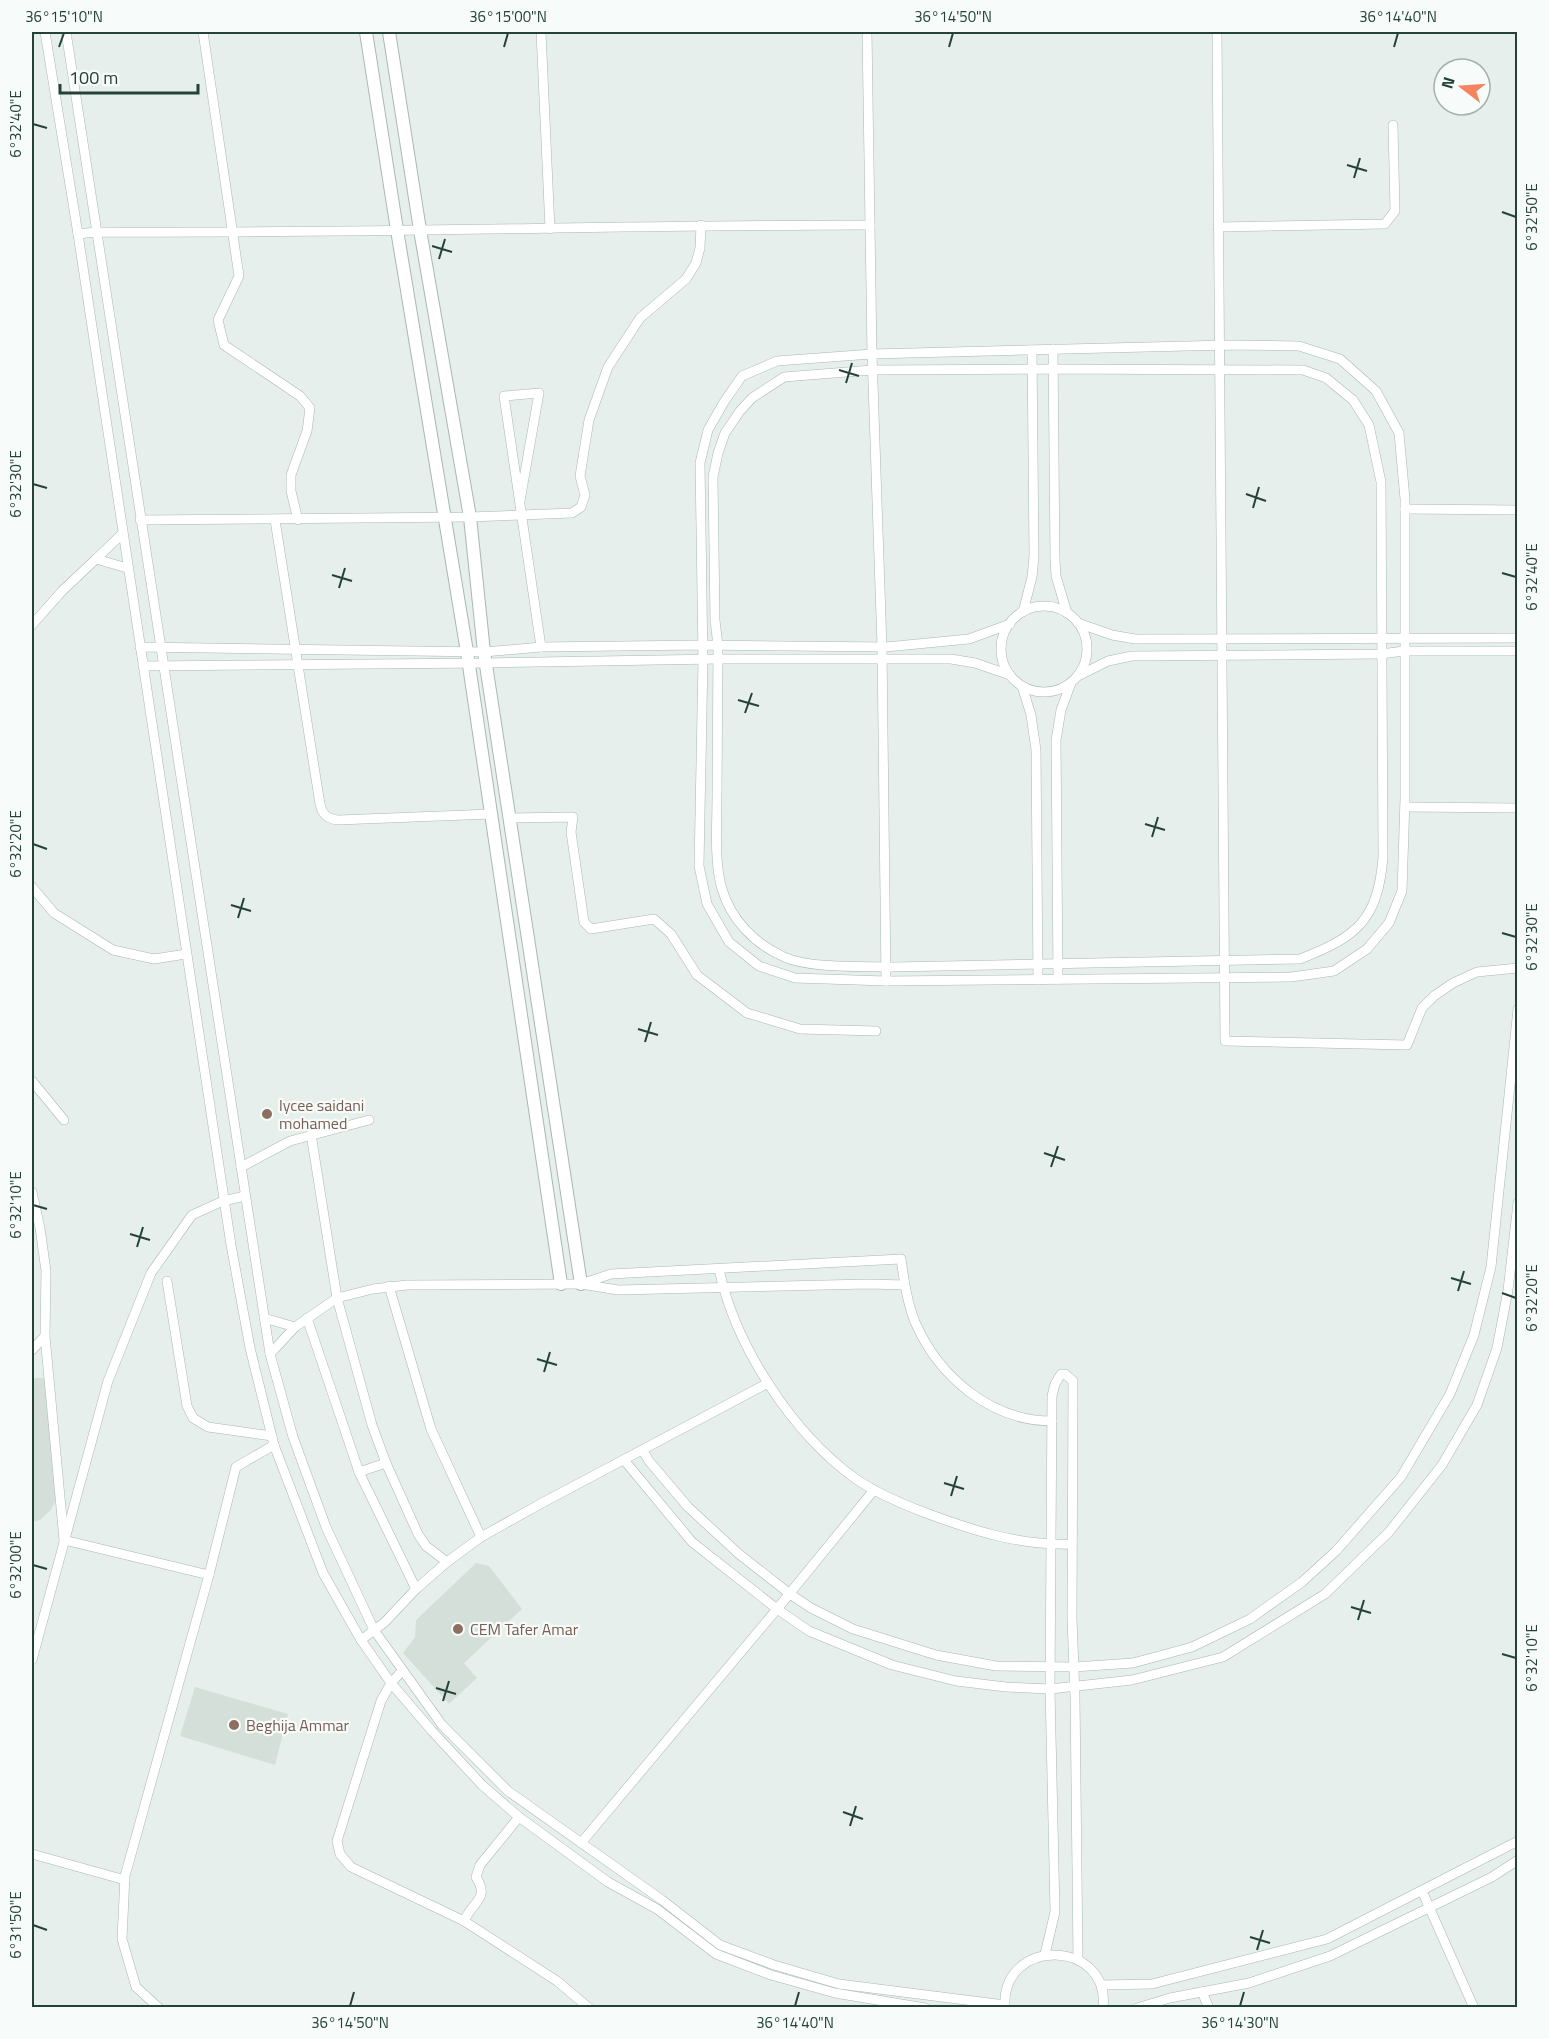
<svg xmlns="http://www.w3.org/2000/svg" width="1549" height="2039" viewBox="0 0 1549 2039" font-family="'Titillium Web',sans-serif">
<style>
.built{fill:#d4dfda}
.lines{fill:none;stroke-linecap:round;stroke-linejoin:round}
.minor-casing{stroke:#a8b8b2;stroke-width:10}
.tertiary-casing{stroke:#a8b8b2;stroke-width:14}
.minor{stroke:#fff;stroke-width:9}
.tertiary{stroke:#fff;stroke-width:12}
.ticks{fill:none;stroke:#24423a;stroke-width:2}
.education-dot{fill:#8d6e63;stroke:#f7fbf9;stroke-width:2}
.labels{text-anchor:middle;dominant-baseline:central;stroke-width:4.5;stroke-linejoin:round;paint-order:stroke}
.education-label{font-size:16px;fill:#785e54;stroke:#f7fbf9;text-anchor:start}
.neatline{fill:none;stroke:#24423a;stroke-width:2}
.ticks-label{font-size:15px;text-anchor:middle;fill:#24423a}
</style>
<rect width="100%" height="100%" fill="#e6efeb"/>
<!-- built -->
<g class="built">
<polygon points="32,1378 49,1378 57,1496 51,1510 40,1520 32,1522"/>
<polygon points="476,1563 489,1566 522,1609 464,1663 477,1678 449,1704 403,1653 415,1637 416,1620"/>
<polygon points="195,1687 288,1714 275,1765 180,1736"/>
</g>
<g class="lines">
<!-- minor casing -->
<g class="minor-casing">
<g id="minor">
<polyline points="45,32 78,234 231,1245 250,1348 274,1445 323,1573 361,1640 391,1683 432,1731 482,1785 519,1817 608,1882 657,1909 716,1954 771,1975 835,1993 925,2008"/>
<polyline points="66,32 270,1354 293,1437 326,1527 374,1630 442,1725 508,1791 662,1900 720,1945 774,1965 839,1984 1005,2005"/>
<polyline points="203,32 239,276 218,320 224,345 300,396 310,408 307,431 291,475 291,491 298,520"/>
<polyline points="541,32 550,229"/>
<polyline points="867,32 872,354 882,647 886,981"/>
<polyline points="1217,32 1225,1041 1407,1045 1422,1008 1434,996 1453,983 1477,972 1518,968"/>
<polyline points="1218,227 1385,224 1395,211 1393,125"/>
<path d="M78,234L96,232C354,234 612,225 870,225"/>
<polygon points="1228,345 1299,346 1340,359 1376,391 1399,433 1405,499 1405,799 1402,891 1389,923 1367,949 1334,971 1291,977 886,981 795,978 759,966 729,942 707,904 699,866 703,659 700,463 708,430 724,402 742,376 777,361 872,354"/>
<polyline points="1053,349 1055,560 1056,576 1067,613"/>
<path d="M1044,369L1303,370L1326,378L1353,400L1369,425L1381,482L1383,857C1378,920 1357,937 1300,959L893,967C863,966 811,969 784,957C755,944 731,920 722,889C714,863 717,824 717,797C717,747 718,697 718,646L715,620L713,477L718,453L725,433L740,411L752,398L784,377L872,370Z"/>
<polyline points="520,501 539,393 504,396 541,647"/>
<polyline points="1405,509 1518,510"/>
<polyline points="140,520 470,517 572,513 581,507 585,495 580,476 589,420 608,367 640,318 686,279 696,263 700,248 701,225"/>
<path d="M275,520L320,804C322,814 327,819 338,820L491,814"/>
<polyline points="122,534 96,559 127,568"/>
<circle cx="1044" cy="649" r="43"/>
<polyline points="1023,612 1032,577 1034,556 1032,350"/>
<polyline points="1078,623 1112,635 1135,639 1518,638"/>
<polyline points="32,625 62,591 96,559"/>
<polyline points="140,647 484,652 541,647 702,645 886,647 969,639 1010,624"/>
<polyline points="143,666 486,663 718,659 951,659 975,663 1010,675"/>
<polyline points="1078,676 1108,661 1132,656 1381,654 1404,651 1518,651"/>
<polyline points="1022,686 1031,715 1036,750 1038,980"/>
<polyline points="1405,807 1518,808"/>
<polyline points="510,818 573,817 571,832 584,922 591,929 654,919 671,934 697,975 747,1013 800,1029 876,1031"/>
<polyline points="32,887 54,913 113,950 154,959 186,954"/>
<polyline points="1058,979 1056,740 1061,710 1071,683"/>
<polyline points="32,1081 64,1120"/>
<polyline points="311,1134 337,1298 372,1425 386,1463 418,1534 426,1546 447,1562"/>
<polyline points="241,1167 290,1141 369,1120"/>
<polyline points="32,1192 40,1228 46,1271 45,1336 64,1540 209,1575"/>
<path d="M719,1269C735,1346 793,1434 856,1479C878,1494 902,1504 926,1513C974,1531 1021,1546 1072,1544"/>
<polyline points="167,1281 187,1406 193,1418 208,1427 272,1436"/>
<path d="M905,1285L867,1284L618,1290L581,1284L611,1274L901,1259C904,1280 907,1302 915,1322C939,1377 991,1421 1052,1421"/>
<polyline points="389,1286 431,1429 481,1537"/>
<polyline points="264,1318 295,1327 270,1354"/>
<polyline points="307,1318 359,1472 416,1589"/>
<polyline points="295,1327 337,1298 373,1289 407,1285 581,1284"/>
<polyline points="32,1350 45,1336"/>
<polyline points="643,1451 649,1461 688,1507 739,1554 790,1594 811,1608 853,1629 936,1655 996,1666 1074,1667 1133,1663 1192,1647 1250,1619 1302,1582 1336,1551 1401,1477 1450,1394 1474,1335 1491,1267 1518,1009"/>
<polyline points="624,1460 692,1542 777,1609 809,1631 892,1665 956,1681 1006,1687 1050,1689 1132,1680 1223,1657 1325,1594 1389,1532 1442,1465 1477,1405 1497,1348 1508,1290 1518,1203"/>
<polyline points="359,1472 386,1463"/>
<polyline points="361,1640 385,1622 416,1589 447,1562 481,1537 542,1503 768,1383"/>
<polyline points="32,1660 108,1381 151,1273 192,1215 223,1201 245,1196"/>
<polyline points="402,1671 391,1683 381,1701 337,1841 340,1854 351,1867 464,1921"/>
<path d="M519,1817L480,1865L476,1877C490,1899 473,1901 464,1921L557,1981L589,2008"/>
<polyline points="581,1843 777,1609 874,1490"/>
<polyline points="32,1854 125,1880"/>
<polyline points="1422,1891 1474,2008"/>
<polyline points="1045,1954 1055,1912 1050,1689 1052,1396 1055,1384 1061,1374 1065,1374 1073,1381 1072,1618 1075,1696 1078,1960"/>
<polyline points="1101,1985 1152,1984 1327,1939 1518,1841"/>
<polyline points="1202,1992 1209,2008"/>
<polyline points="159,2008 136,1987 122,1939 125,1876 209,1575 236,1467 274,1445"/>
<path d="M1005,2008C1000,1936 1111,1939 1103,2008"/>
<polyline points="1137,2008 1170,1998 1249,1983 1330,1956 1492,1877 1518,1860"/>
</g>
</g>
<!-- tertiary casing -->
<g class="tertiary-casing">
<g id="tertiary">
<polyline points="366,32 397,230 467,652 561,1284"/>
<polyline points="389,32 420,230 470,517 484,652 581,1284"/>
</g>
</g>
<!-- minor -->
<use href="#minor" class="minor"/>
<!-- tertiary -->
<use href="#tertiary" class="tertiary"/>
</g>
<!-- ticks -->
<path class="ticks" d="M59,47L64,33M504,47L508,33M949,47L953,33M1394,47L1398,33M33,124L47,128M1347,165L1367,171M1354,178L1360,158M1502,212L1516,217M432,246L452,252M439,259L445,239M839,370L859,376M846,383L852,363M33,484L47,488M1246,494L1266,501M1253,508L1259,487M1502,573L1516,577M332,575L352,581M339,588L345,568M738,700L759,706M745,713L752,693M1145,824L1165,830M1152,837L1158,817M33,844L47,849M231,905L251,911M238,918L244,898M1502,933L1516,937M638,1029L658,1035M645,1042L651,1022M1044,1153L1065,1160M1051,1167L1058,1146M33,1205L47,1209M130,1234L150,1240M137,1247L143,1227M1451,1278L1471,1284M1458,1291L1464,1271M1502,1293L1516,1298M537,1359L557,1365M544,1372L550,1352M944,1483L964,1489M951,1496L957,1476M33,1565L47,1569M1351,1607L1371,1613M1358,1620L1364,1600M1502,1654L1516,1658M436,1688L456,1694M443,1701L449,1681M843,1812L863,1819M850,1826L856,1806M33,1925L47,1930M1250,1937L1270,1943M1257,1950L1263,1930M350,2006L354,1992M795,2006L799,1992M1240,2006L1244,1992"/>
<!-- markers -->
<g class="education-dot">
<circle cx="267" cy="1114" r="6"/>
<circle cx="458" cy="1629" r="6"/>
<circle cx="234" cy="1725" r="6"/>
</g>
<g class="labels">
<!-- education labels -->
<g class="education-label">
<text x="279" y="1105">lycee saidani<tspan x="279" dy="18">mohamed</tspan></text>
<text x="470" y="1629">CEM Tafer Amar</text>
<text x="246" y="1725">Beghija Ammar</text>
</g>
</g>
<!-- border -->
<rect width="1549" height="2039" fill="none" stroke="#f7fbf9" stroke-width="66"/>
<!-- north arrow -->
<g transform="translate(1462 87) rotate(287)"><circle r="28" fill="#f7fbf9" stroke="#a3b1ad" stroke-width="1.5"/>
<path d="M0-4.5L10 22L0 15L-10 22Z" fill="#f4845f"/>
<text y="-9" font-size="16" font-weight="bold" text-anchor="middle" fill="#24423a">N</text>
</g>
<!-- scale -->
<path d="M60 84v9h138v-9" fill="none" stroke="#24423a" stroke-width="3"/>
<text x="69" y="84" font-size="18" fill="#24423a" stroke="#f7fbf9" stroke-width="4.5" paint-order="stroke">100 m</text>
<rect x="33" y="33" width="1483" height="1973" class="neatline"/>
<g class="ticks-label">
<text x="64" y="22">36°15'10"N</text>
<text x="508" y="22">36°15'00"N</text>
<text x="953" y="22">36°14'50"N</text>
<text x="1398" y="22">36°14'40"N</text>
<text transform="translate(16 124) rotate(-90)" y="5">6°32'40"E</text>
<text transform="translate(1532 217) rotate(-90)" y="5">6°32'50"E</text>
<text transform="translate(16 484) rotate(-90)" y="5">6°32'30"E</text>
<text transform="translate(1532 577) rotate(-90)" y="5">6°32'40"E</text>
<text transform="translate(16 844) rotate(-90)" y="5">6°32'20"E</text>
<text transform="translate(1532 937) rotate(-90)" y="5">6°32'30"E</text>
<text transform="translate(16 1205) rotate(-90)" y="5">6°32'10"E</text>
<text transform="translate(1532 1298) rotate(-90)" y="5">6°32'20"E</text>
<text transform="translate(16 1565) rotate(-90)" y="5">6°32'00"E</text>
<text transform="translate(1532 1658) rotate(-90)" y="5">6°32'10"E</text>
<text transform="translate(16 1925) rotate(-90)" y="5">6°31'50"E</text>
<text x="350" y="2028">36°14'50"N</text>
<text x="795" y="2028">36°14'40"N</text>
<text x="1240" y="2028">36°14'30"N</text>
</g>
</svg>
